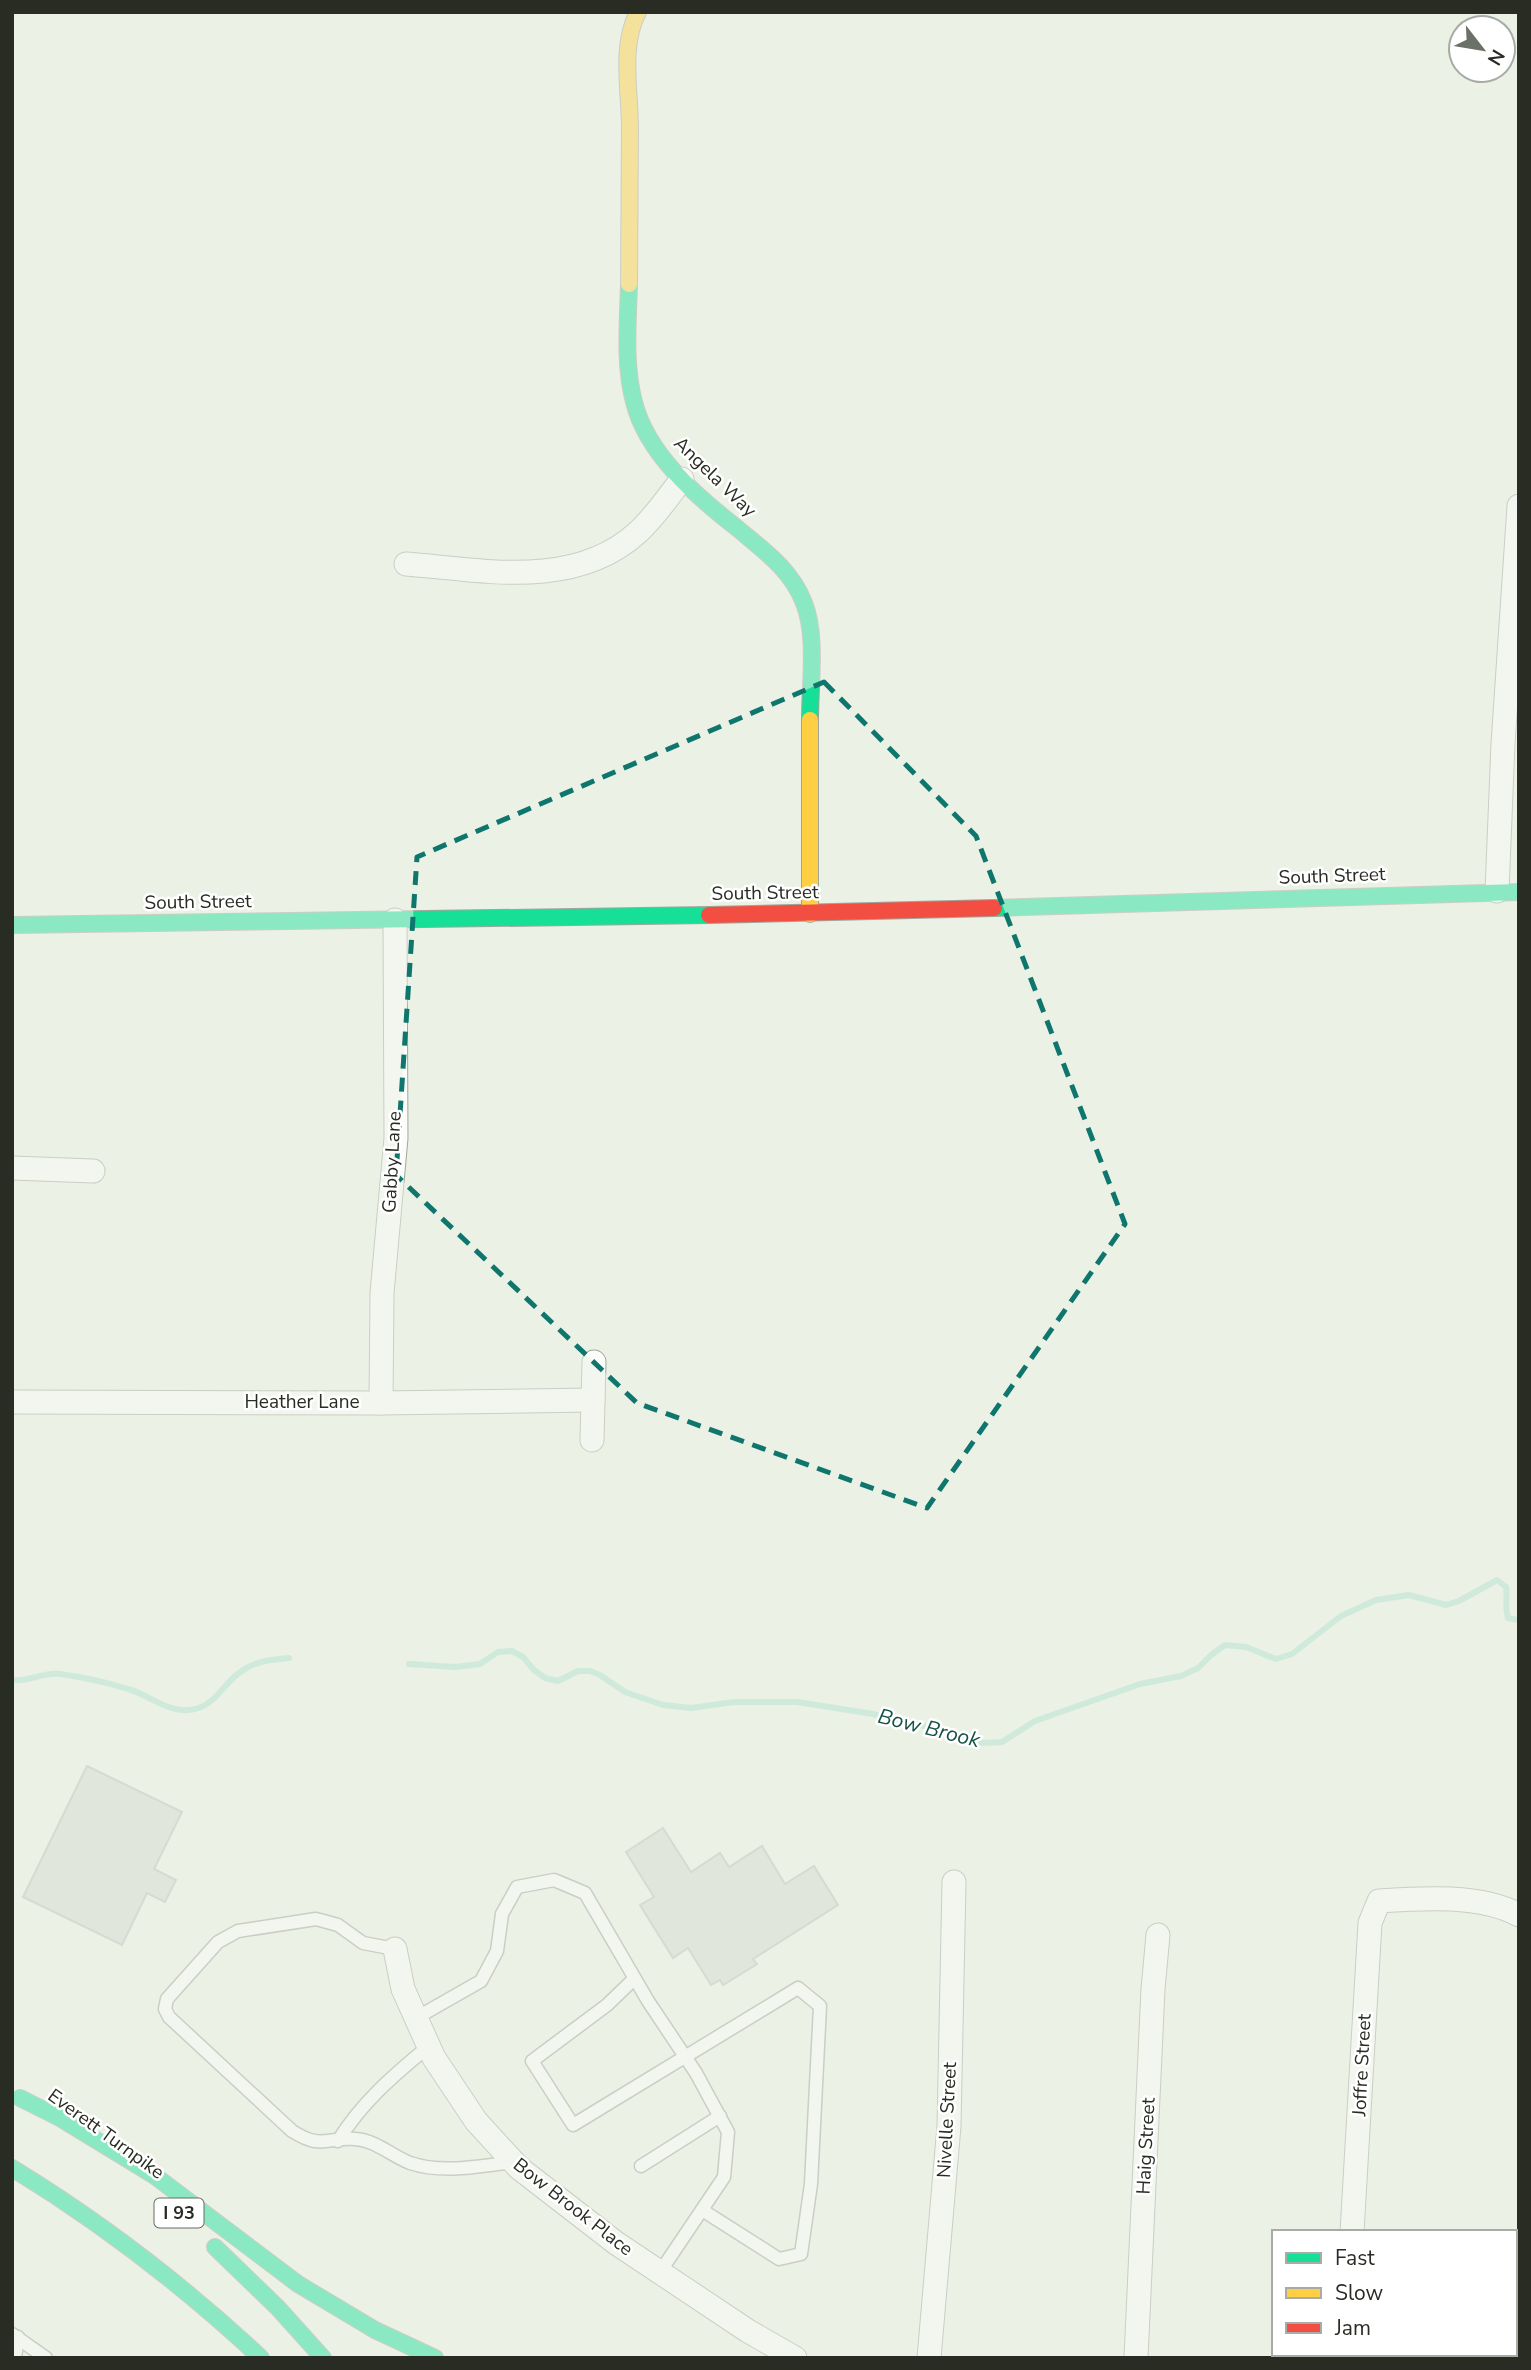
<svg xmlns="http://www.w3.org/2000/svg" width="1531" height="2370" viewBox="0 0 1531 2370" font-family="'Nunito Sans',sans-serif">
<style>
.lines{fill:none;stroke-linecap:round;stroke-linejoin:round}
.stream{stroke:#ade2cf;stroke-width:6}
.building{fill:#d3d9d1;stroke:#bcc2ba;stroke-width:2}
.lane-casing{stroke:#a1a69c;stroke-width:15}
.street-casing{stroke:#a1a69c;stroke-width:25}
.fast-casing{stroke:#a1a69c;stroke-width:18}
.slow-casing{stroke:#a1a69c;stroke-width:18}
.jam-casing{stroke:#a1a69c;stroke-width:18}
.lane{stroke:#fcfdfb;stroke-width:12}
.street{stroke:#fcfdfb;stroke-width:23}
.fast{stroke:#16e098;stroke-width:16}
.slow{stroke:#ffcf43;stroke-width:16}
.jam{stroke:#f24e42;stroke-width:16}
.marked{fill:none;stroke:#0f766e;stroke-width:5;stroke-dasharray:14 9;stroke-linejoin:round}
.labels{text-anchor:middle;dominant-baseline:central;stroke-width:5;stroke-linejoin:round;paint-order:stroke}
.shield{fill:#fff;stroke:#686b65;stroke-width:2}
.shield-label{font-size:18px;font-weight:bold;fill:#282c23}
.street-label{font-size:19px;fill:#282c23;stroke:#fff}
.water-label{font-size:21px;font-style:italic;fill:#145142;stroke:#fff}
</style>
<rect width="100%" height="100%" fill="#ebf1e5"/>
<g class="lines">
<!-- stream -->
<g class="stream">
<path d="M409,1664L455,1667L480,1664L498,1652L512,1651L523,1657L534,1670L545,1678L558,1681L578,1671H590L600,1675L625,1692L663,1705L691,1708L734,1702H797L873,1714L933,1728L984,1743L1002,1742L1035,1721L1140,1684L1181,1676L1198,1668L1211,1655L1225,1645L1246,1647L1276,1659L1292,1654L1341,1616L1376,1600L1409,1595L1446,1605L1459,1601L1497,1580L1506,1587C1508,1599 1504,1606 1508,1618L1519,1620"/>
<path d="M12,1680C28,1682 43,1672 60,1674C82,1677 106,1682 128,1689C153,1696 171,1717 199,1708C217,1701 224,1684 239,1673C254,1661 270,1660 289,1658"/>
</g>
</g>
<!-- building -->
<g class="building">
<polygon points="87,1766 182,1812 154,1869 176,1880 165,1902 147,1893 122,1945 23,1897"/>
<polygon points="663,1828 691,1872 720,1853 729,1867 762,1846 785,1884 814,1866 838,1905 753,1959 757,1964 723,1985 720,1980 711,1985 688,1948 673,1958 640,1905 654,1897 626,1852"/>
</g>
<g class="lines">
<!-- lane casing -->
<g class="lane-casing">
<g id="lane">
<path d="M395,1949L363,1943L338,1925L316,1919L238,1931L218,1942L167,1999L165,2009L169,2017L292,2131C322,2150 326,2137 355,2139C375,2140 392,2156 410,2163C443,2174 480,2166 513,2162"/>
<polyline points="634,1979 607,2005 532,2061 573,2125 798,1988 820,2006 811,2184 801,2254 779,2259 702,2210"/>
<polyline points="416,2018 481,1981 497,1951 502,1914 517,1887 554,1880 585,1893 648,2001 696,2073 728,2132 724,2177 660,2272"/>
<path d="M338,2141C361,2103 395,2074 429,2046"/>
<polyline points="641,2166 720,2116"/>
<polyline points="12,2334 46,2358"/>
<polyline points="15,2358 18,2337"/>
</g>
</g>
<!-- street casing -->
<g class="street-casing">
<g id="street">
<path d="M406,564C482,570 574,590 637,533C654,518 668,497 682,479"/>
<polyline points="1497,891 1503,744 1519,506"/>
<polyline points="12,1168 93,1171"/>
<polyline points="12,1402 381,1403 593,1400"/>
<polyline points="381,1403 382,1293 396,1138 395,920"/>
<polyline points="592,1440 594,1362"/>
<polyline points="395,1949 403,1989 434,2058 476,2121 519,2168 616,2243 748,2331 795,2358"/>
<path d="M1352,2232L1370,1923L1379,1901C1422,1898 1481,1894 1519,1915"/>
<polyline points="929,2358 949,2126 954,1882"/>
<polyline points="1136,2358 1153,1989 1158,1935"/>
<polyline points="1345,2358 1345,2354"/>
</g>
</g>
<!-- fast casing -->
<g class="fast-casing">
<g id="fast">
<path d="M629,284C628,323 624,364 634,402C647,454 696,496 737,528C763,550 791,569 804,603C817,635 810,684 810,720"/>
<polyline points="994,908 1519,892"/>
<polyline points="12,925 709,915"/>
<polyline points="20,2098 60,2118 155,2176 298,2284 375,2330 435,2358"/>
<path d="M12,2168C102,2223 184,2286 261,2358"/>
<polyline points="215,2247 278,2308 323,2358"/>
</g>
</g>
<!-- slow casing -->
<g class="slow-casing">
<g id="slow">
<path d="M629,284C629,232 630,180 630,128C630,91 620,46 638,12"/>
<polyline points="810,720 810,914"/>
</g>
</g>
<!-- jam casing -->
<g class="jam-casing">
<polyline id="jam" points="709,915 994,908"/>
</g>
<!-- lane -->
<use href="#lane" class="lane"/>
<!-- street -->
<use href="#street" class="street"/>
<!-- fast -->
<use href="#fast" class="fast"/>
<!-- slow -->
<use href="#slow" class="slow"/>
<!-- jam -->
<use href="#jam" class="jam"/>
</g>
<!-- marked area -->
<path d="M0 0H1531V2370H0ZM824,682L976,836L1125,1224L927,1508L637,1403L396,1175L417,857Z" fill="#ebf1e5" fill-opacity=".55" fill-rule="evenodd"/>
<path class="marked" d="M824,682L976,836L1125,1224L927,1508L637,1403L396,1175L417,857Z"/>
<g class="labels">
<!-- shield labels -->
<rect class="shield" x="154.5" y="2198.5" width="49" height="29" rx="5"/>
<g class="shield-label">
<text x="179" y="2213">I 93</text>
</g>
<!-- street labels -->
<g class="street-label">
<text transform="translate(715 477) rotate(44)">Angela Way</text>
<text transform="translate(1332 876) rotate(-2)">South Street</text>
<text transform="translate(765 893) rotate(-1)">South Street</text>
<text transform="translate(198 902) rotate(-1)">South Street</text>
<text transform="translate(392 1162) rotate(-87)">Gabby Lane</text>
<text x="302" y="1402">Heather Lane</text>
<text transform="translate(1362 2065) rotate(-87)">Joffre Street</text>
<text transform="translate(947 2120) rotate(-87)">Nivelle Street</text>
<text transform="translate(106 2134) rotate(36)">Everett Turnpike</text>
<text transform="translate(1146 2146) rotate(-87)">Haig Street</text>
<text transform="translate(573 2207) rotate(38)">Bow Brook Place</text>
</g>
<!-- water labels -->
<g class="water-label">
<text transform="translate(929 1728) rotate(14)">Bow Brook</text>
</g>
</g>
<!-- border -->
<rect width="1531" height="2370" fill="none" stroke="#282c23" stroke-width="28"/>
<!-- legend -->
<rect x="1272" y="2230" width="245" height="126" fill="#ffffff" stroke="#a9aba7" stroke-width="2"/>
<rect x="1286" y="2253" width="35" height="10" fill="#16e098" stroke="#a9aba7" stroke-width="2"/>
<text x="1335" y="2265" font-size="21" fill="#282c23">Fast</text>
<rect x="1286" y="2288" width="35" height="10" fill="#ffcf43" stroke="#a9aba7" stroke-width="2"/>
<text x="1335" y="2300" font-size="21" fill="#282c23">Slow</text>
<rect x="1286" y="2323" width="35" height="10" fill="#f24e42" stroke="#a9aba7" stroke-width="2"/>
<text x="1335" y="2335" font-size="21" fill="#282c23">Jam</text>
<!-- north arrow -->
<g transform="translate(1482 49) rotate(121)"><circle r="33" fill="#ffffff" stroke="#a9aba7" stroke-width="2"/>
<path d="M0-5L12 26L0 18L-12 26Z" fill="#6c7167"/>
<text y="-10" font-size="19" font-weight="bold" text-anchor="middle" fill="#282c23">N</text>
</g>
</svg>
